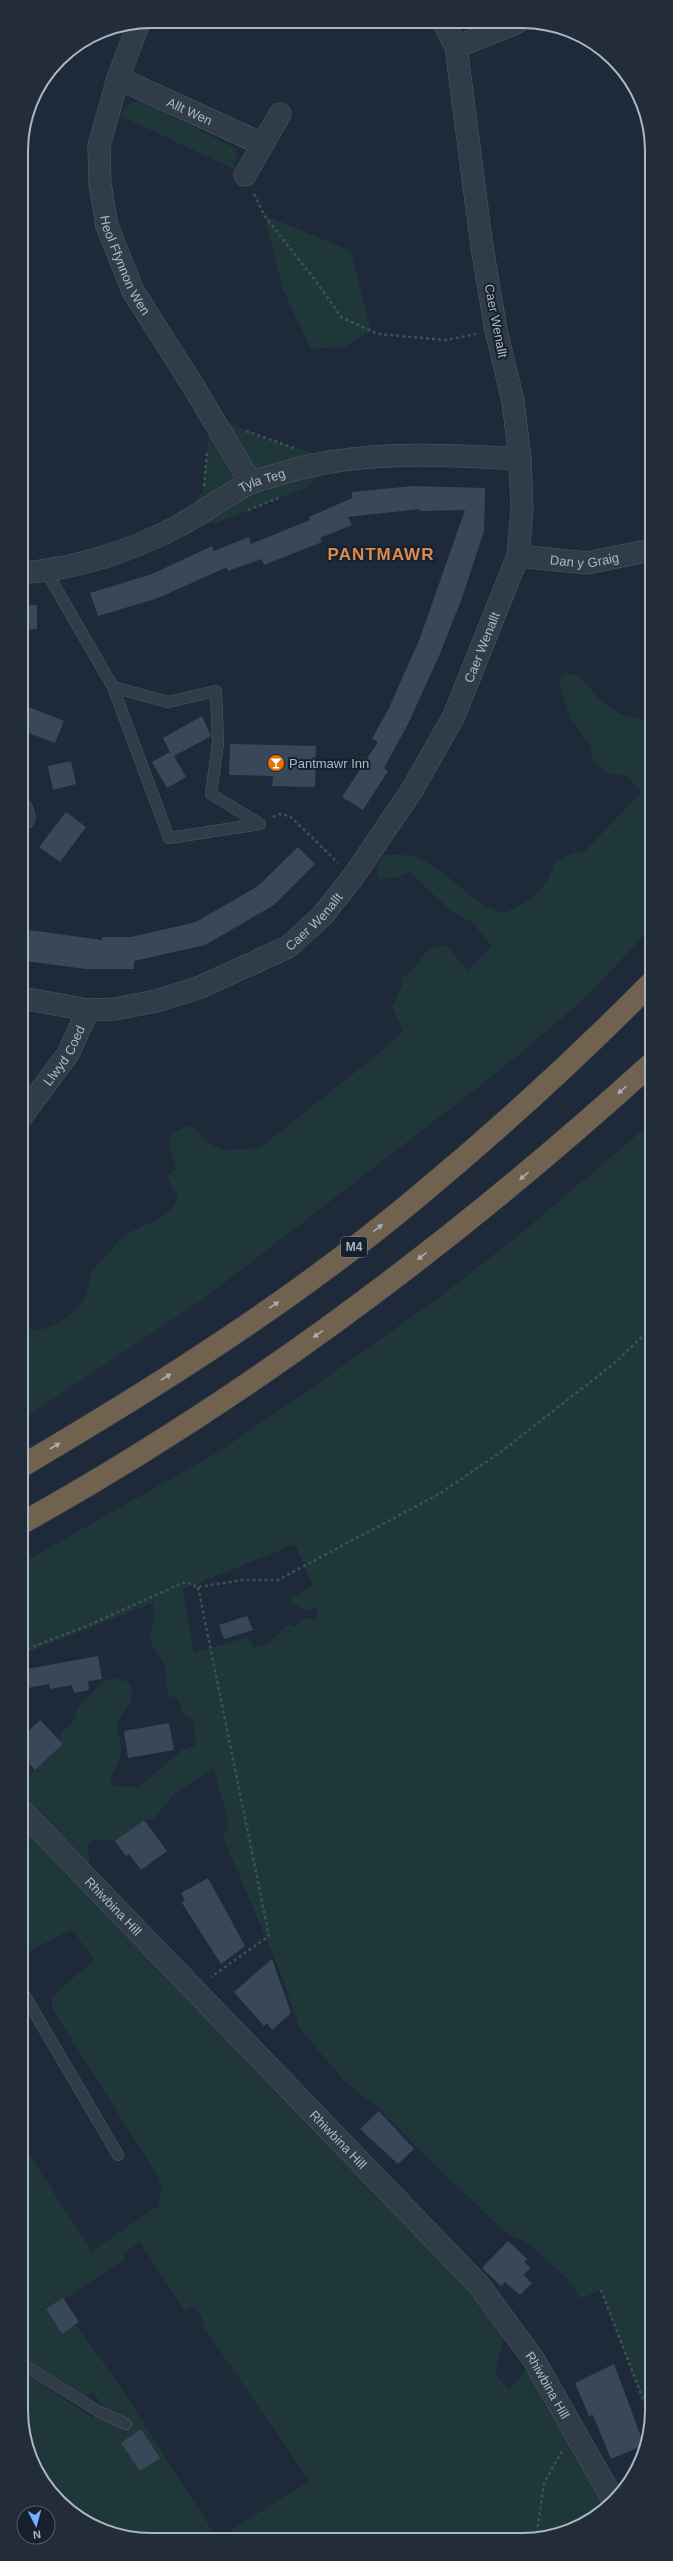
<svg xmlns="http://www.w3.org/2000/svg" width="673" height="2561" viewBox="0 0 673 2561" font-family="Arial,sans-serif">
<style>
.green{fill:#20373a;fill-rule:evenodd}
.building{fill:#394859}
.lines{fill:none;stroke-linecap:round;stroke-linejoin:round}
.service-casing{stroke:#4f5967;stroke-width:12}
.minor-casing{stroke:#4f5967;stroke-width:23}
.motorway-casing{stroke:#3c4653;stroke-width:23}
.path{stroke:#3a5354;stroke-width:2.5;stroke-dasharray:3 3;stroke-linecap:butt}
.service{stroke:#313c49;stroke-width:11}
.minor{stroke:#313c49;stroke-width:22}
.motorway{stroke:#70624e;stroke-width:22}
.oneway{fill:#a5aeba}
.labels{text-anchor:middle;dominant-baseline:central;stroke-width:4;stroke-linejoin:round;paint-order:stroke}
.shield{fill:#17212d;stroke:#7f8998;stroke-width:1}
.shield-label{font-size:12px;font-weight:bold;fill:#abb6c6}
.street-label{font-size:13px;fill:#abb6c6;stroke:#17212d}
.poi-label{font-size:13px;fill:#abb6c6;stroke:#17212d;text-anchor:start}
.district-label{font-size:17px;font-weight:bold;letter-spacing:1px;fill:#dd8a4f;stroke:#17212d}
.rim{fill:none;stroke:#abb6c6;stroke-width:2}
</style>
<rect width="100%" height="100%" fill="#1e2a39"/>
<!-- green -->
<g class="green">
<path d="M141,101L235,148L237,155L234,169L121,116C126,106 130,103 141,101Z"/>
<polygon points="264,215 351,251 371,331 344,347 311,349 283,290"/>
<polygon points="211,415 265,439 339,461 305,488 216,523 180,525 203,491"/>
<path d="M566,673L579,676L599,699L620,714L645,720L651,725V928L583,1000L499,1071L202,1300L22,1420V1324C25,1326 29,1329 33,1329C50,1333 77,1313 85,1297C89,1289 88,1280 93,1271C100,1261 111,1251 119,1241C136,1224 171,1221 178,1197L167,1177L176,1169L169,1147L170,1134L187,1126L195,1128L206,1142L223,1150L260,1148L378,1054L403,1031L392,1007L402,986L401,978C422,968 418,947 447,945L467,971L492,947L472,922L451,911L410,872L396,878H379C375,868 377,862 384,855C395,855 408,854 418,858C443,866 482,913 503,912C511,912 521,904 528,900C543,890 550,878 555,861L578,851L582,854L642,792L627,776L606,773L593,760L591,746L570,718L558,679Z"/>
<path d="M651,1123V2420L601,2290L580,2298L568,2280L530,2244L506,2233L419,2150L381,2110L343,2080L299,2027L281,1974L223,1837L228,1827V1821L213,1766L205,1775L175,1793L154,1819L144,1820L115,1841L94,1840L88,1844L89,1864L83,1874L508,2321L495,2373L509,2390L534,2360L614,2501L587,2523L539,2539L219,2538L309,2481L204,2327L201,2316L194,2306L185,2311L140,2242L122,2254L125,2260L46,2310L62,2334L76,2325L118,2383L217,2538L126,2537L86,2523L59,2502L35,2469L44,2464L22,2421V2372L93,2418L102,2405L93,2392L88,2396L80,2394L22,2358V2144L92,2251L158,2206L162,2190L158,2177L52,2008V1998L59,1990L94,1960L72,1929L22,1955V1849L30,1846L22,1836C22,1817 17,1791 30,1775C39,1764 53,1758 62,1745L60,1737L63,1729L68,1727L75,1718L77,1708L104,1680L116,1678L128,1682L132,1689L131,1700L116,1724C122,1751 125,1752 110,1777L113,1786L139,1787L182,1750L196,1745L193,1719L183,1715L178,1699L169,1696L166,1686V1668L149,1639L154,1620L153,1603L22,1655V1563L220,1451L296,1399L444,1294L525,1230ZM295,1544L313,1586L288,1600L305,1611L317,1607L316,1618L300,1620L296,1627L288,1624L269,1643L253,1648L249,1637L194,1653L183,1589Z"/>
</g>
<!-- building -->
<g class="building">
<polygon points="413,486 485,488 484,531 462,598 439,656 408,724 384,768 388,771 363,810 342,797 378,742 372,739 389,708 420,638 465,510 420,511 420,509 348,517 352,525 320,538 322,542 264,565 262,559 228,571 227,567 158,598 98,616 90,593 152,574 212,546 214,551 249,537 251,544 310,520 309,517 352,498 352,492"/>
<polygon points="21,605 37,605 37,629 21,630"/>
<polygon points="21,704 64,721 55,743 21,730"/>
<polygon points="202,716 211,736 174,756 186,777 167,788 152,762 170,752 163,738"/>
<polygon points="230,744 316,746 315,787 272,786 273,776 229,775"/>
<polygon points="71,761 76,784 53,790 48,766"/>
<polygon points="66,812 86,827 60,862 39,847"/>
<polygon points="298,847 315,864 274,905 205,945 134,961 134,969 86,969 25,961 26,956 22,955 22,929 102,940 102,937 131,937 196,922 258,886"/>
<polygon points="247,1616 253,1630 224,1639 219,1625"/>
<polygon points="98,1656 102,1679 88,1681 89,1690 74,1693 72,1685 50,1689 49,1684 22,1689 22,1670"/>
<polygon points="40,1720 63,1744 35,1770 22,1756 22,1737"/>
<polygon points="169,1723 174,1750 128,1758 124,1731"/>
<polygon points="144,1820 167,1851 141,1870 129,1854 126,1856 115,1841"/>
<polygon points="208,1878 245,1946 221,1964 182,1903 185,1900 181,1893"/>
<polygon points="272,1959 291,2013 272,2030 267,2023 264,2026 234,1992"/>
<polygon points="379,2111 414,2149 398,2164 360,2129"/>
<polygon points="508,2241 527,2259 524,2262 531,2268 523,2275 532,2283 520,2295 505,2282 501,2286 482,2268"/>
<polygon points="63,2298 79,2322 62,2334 46,2309"/>
<polygon points="614,2364 644,2445 611,2459 593,2415 589,2416 575,2383"/>
<polygon points="141,2429 160,2458 140,2471 121,2443"/>
</g>
<g class="lines">
<!-- service casing -->
<g class="service-casing">
<g id="service">
<polyline points="46,571 113,687 169,838 260,824 211,794 218,743 216,691 168,702 113,687"/>
<polyline points="22,1991 118,2155"/>
<polyline points="22,2364 98,2411 126,2424"/>
</g>
</g>
<!-- minor casing -->
<g class="minor-casing">
<g id="minor">
<path id="s1" d="M139,23L118,78L99,146L100,184L107,226L133,291L192,384L251,483"/>
<polyline points="456,47 516,23"/>
<path id="s2" d="M118,78L262,144"/>
<polyline points="245,175 280,114"/>
<path id="s3" d="M518,556L587,563L651,550"/>
<path id="s4" d="M21,573C76,569 132,551 180,525C204,512 226,495 250,483C260,479 272,477 282,473C359,450 440,454 520,459"/>
<polyline points="22,810 24,818"/>
<path id="s5" d="M22,998L88,1010L115,1009L156,1001L198,988L288,947L322,916L353,877L412,790L454,716L518,556L522,509L520,459L513,401L496,330L482,247L456,47L444,23"/>
<path id="s6" d="M22,1116L68,1054L88,1010"/>
<path id="s7" d="M22,1811L479,2285L534,2360L614,2501"/>
</g>
</g>
<!-- motorway casing -->
<g class="motorway-casing">
<g id="motorway">
<path d="M22,1466C158,1386 294,1300 415,1199C497,1131 576,1059 651,983"/>
<path d="M22,1523C249,1397 459,1238 651,1064"/>
</g>
</g>
<!-- path -->
<g class="path">
<polyline points="254,194 264,215 315,280 341,317 378,334 446,340 476,334"/>
<polyline points="246,431 294,448"/>
<polyline points="204,486 207,452"/>
<polyline points="248,510 278,498"/>
<polyline points="273,817 279,814 290,816 338,863"/>
<polyline points="198,1587 269,1936 211,1977"/>
<polyline points="22,1651 89,1625 185,1582 198,1587 243,1580 278,1580 439,1494 498,1454 616,1362 651,1328"/>
<polyline points="601,2290 651,2420"/>
<polyline points="536,2539 544,2483 562,2451"/>
</g>
<!-- service -->
<use href="#service" class="service"/>
<!-- minor -->
<use href="#minor" class="minor"/>
<!-- motorway -->
<use href="#motorway" class="motorway"/>
</g>
<!-- one-way arrows -->
<defs><path id="oneway-solid" d="M-6-.8H1V-3.2L6.5 0L1 3.2V.8H-6Z"/></defs>
<g class="oneway">
<use href="#oneway-solid" transform="translate(622 1090) rotate(138)"/>
<use href="#oneway-solid" transform="translate(524 1176) rotate(140)"/>
<use href="#oneway-solid" transform="translate(378 1228) rotate(-37)"/>
<use href="#oneway-solid" transform="translate(422 1256) rotate(142)"/>
<use href="#oneway-solid" transform="translate(274 1305) rotate(-34)"/>
<use href="#oneway-solid" transform="translate(318 1334) rotate(146)"/>
<use href="#oneway-solid" transform="translate(166 1377) rotate(-32)"/>
<use href="#oneway-solid" transform="translate(55 1446) rotate(-30)"/>
</g>
<!-- icons -->
<defs>
<g id="bar-disc" transform="scale(0.9)"><circle r="9.5" fill="#e8710a" stroke="#17212d"/><path d="M-6-5H6L.8 .8V4.5H3.5V6h-7V4.5H-.8V.8Z" fill="#fff"/></g>
</defs>
<g fill-rule="evenodd">
<use href="#bar-disc" x="276" y="763"/>
</g>
<g class="labels">
<!-- shield labels -->
<rect class="shield" x="341" y="1237" width="26" height="20" rx="3"/>
<g class="shield-label">
<text x="354" y="1247">M4</text>
</g>
<!-- street labels -->
<g class="street-label">
<text stroke="none"><textPath href="#s2" startOffset="79">Allt Wen</textPath></text>
<text stroke="none"><textPath href="#s1" startOffset="253">Heol Ffynnon Wen</textPath></text>
<text transform="translate(496 321) rotate(79)">Caer Wenallt</text>
<text stroke="none"><textPath href="#s4" startOffset="261">Tyla Teg</textPath></text>
<text stroke="none"><textPath href="#s3" startOffset="67">Dan y Graig</textPath></text>
<text stroke="none"><textPath href="#s5" startOffset="639">Caer Wenallt</textPath></text>
<text stroke="none"><textPath href="#s5" startOffset="315">Caer Wenallt</textPath></text>
<text stroke="none"><textPath href="#s6" startOffset="74">Llwyd Coed</textPath></text>
<text stroke="none"><textPath href="#s7" startOffset="132">Rhiwbina Hill</textPath></text>
<text stroke="none"><textPath href="#s7" startOffset="456">Rhiwbina Hill</textPath></text>
<text stroke="none"><textPath href="#s7" startOffset="780">Rhiwbina Hill</textPath></text>
</g>
<!-- poi labels -->
<g class="poi-label">
<text x="289" y="763">Pantmawr Inn</text>
</g>
<!-- district labels -->
<g class="district-label">
<text x="381" y="554">PANTMAWR</text>
</g>
</g>
<!-- crop -->
<path d="M0 0H673V2561H0ZM151 28H522A123 123 0 0 1 645 151V2410A123 123 0 0 1 522 2533H151A123 123 0 0 1 28 2410V151A123 123 0 0 1 151 28Z" fill="#232d39" fill-rule="evenodd"/>
<path class="rim" d="M151 28H522A123 123 0 0 1 645 151V2410A123 123 0 0 1 522 2533H151A123 123 0 0 1 28 2410V151A123 123 0 0 1 151 28Z"/>
<!-- north arrow -->
<g transform="translate(36 2525) rotate(174)"><circle r="19" fill="#17212d" stroke="#525d6a"/>
<path d="M0-3L7 15L0 10L-7 15Z" fill="#78aeff"/>
<text y="-6" font-size="11" font-weight="bold" text-anchor="middle" fill="#abb6c6">N</text>
</g>
</svg>
